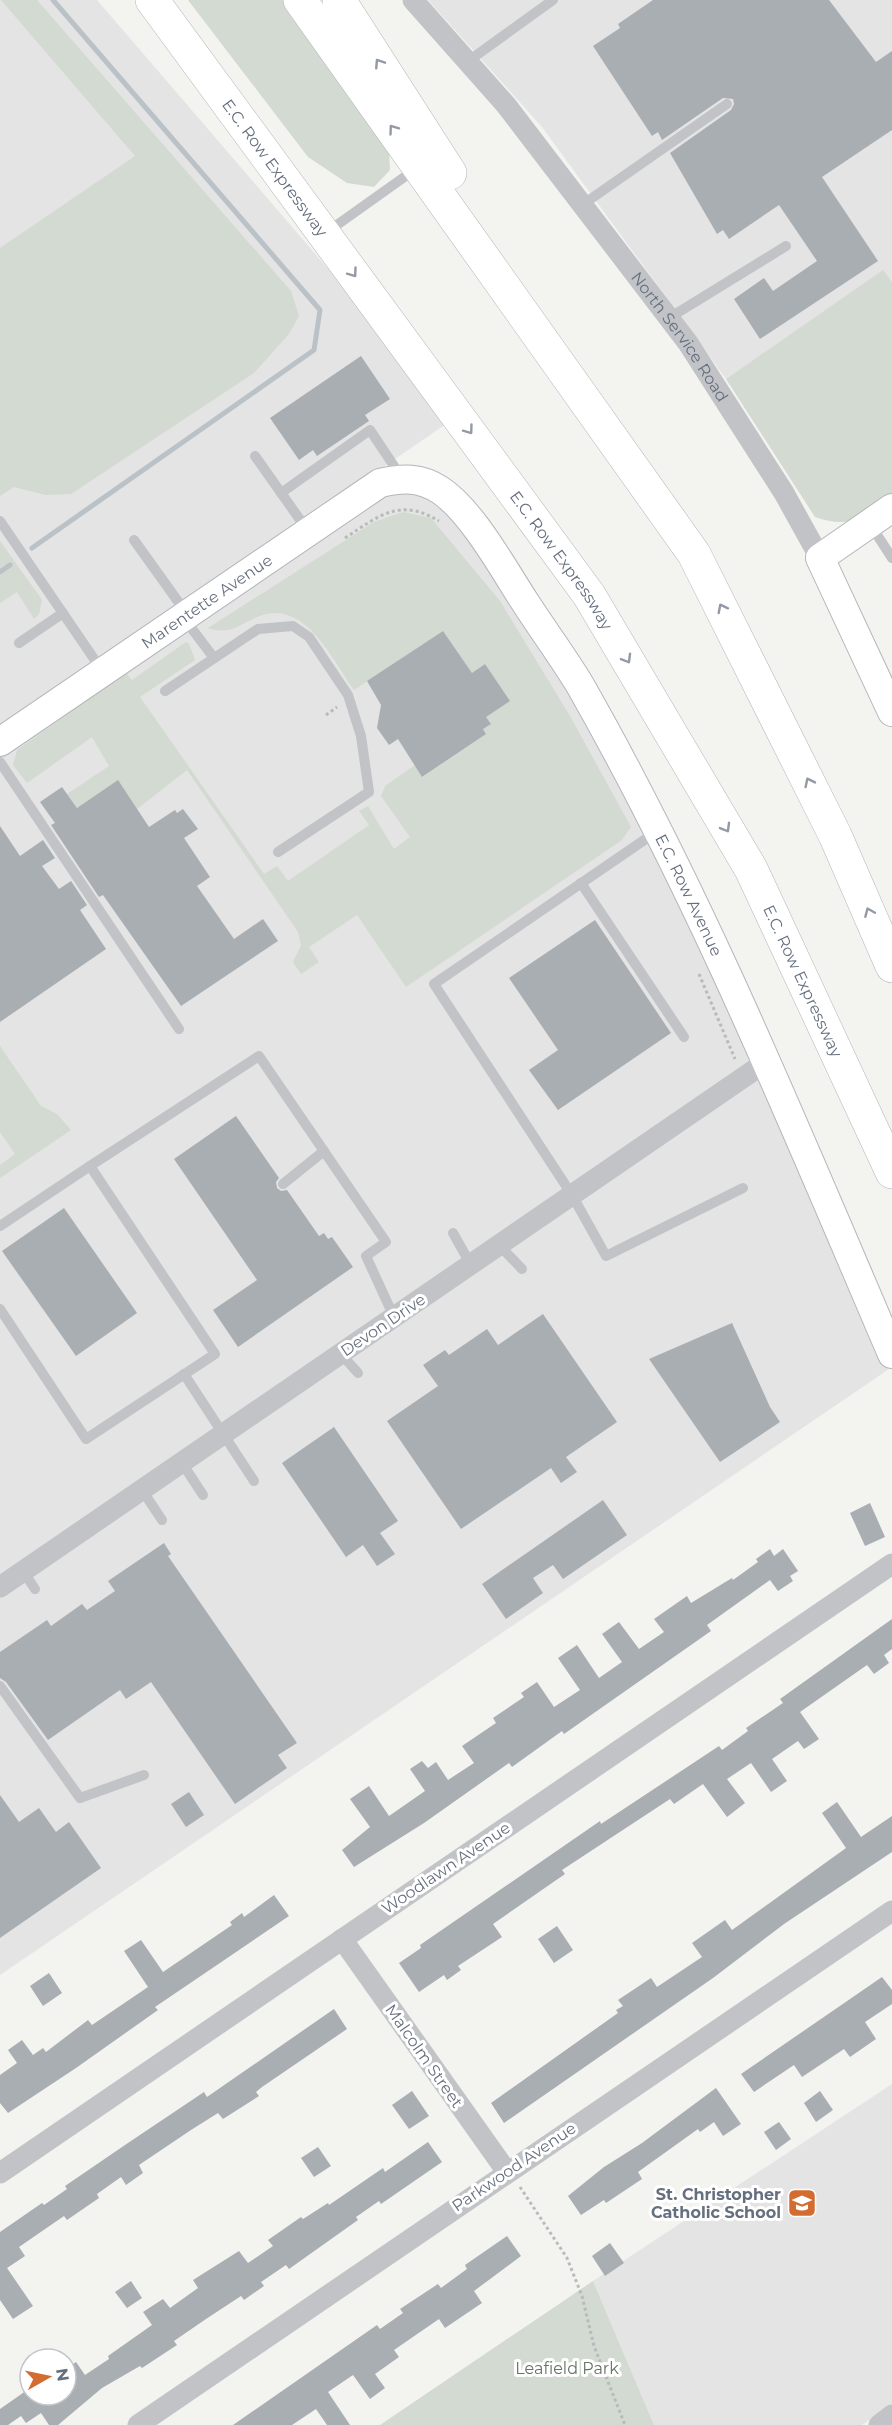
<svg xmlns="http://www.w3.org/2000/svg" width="892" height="2425" viewBox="0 0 892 2425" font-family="Montserrat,sans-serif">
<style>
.built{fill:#e3e4e3}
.green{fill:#d3dad1}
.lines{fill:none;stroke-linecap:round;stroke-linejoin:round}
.stream{stroke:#bac2c7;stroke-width:5}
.building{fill:#a9aeb3}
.secondary-casing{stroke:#b3b6bb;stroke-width:30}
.highway-casing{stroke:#b3b5b8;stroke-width:34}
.path{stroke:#b8babc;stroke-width:3;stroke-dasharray:3 3;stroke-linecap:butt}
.lane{stroke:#c1c3c7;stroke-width:10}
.street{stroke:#c1c3c7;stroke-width:21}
.secondary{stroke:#fff;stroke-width:28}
.highway{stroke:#fff;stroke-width:33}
.oneway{stroke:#939aa5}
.labels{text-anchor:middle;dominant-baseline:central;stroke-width:6;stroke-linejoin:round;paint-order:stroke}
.street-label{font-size:16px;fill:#656f7e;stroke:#fff}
.poi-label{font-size:16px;font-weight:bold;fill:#656f7e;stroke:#fff;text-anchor:end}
.park-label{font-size:16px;fill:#647663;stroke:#fff}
</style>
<rect width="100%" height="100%" fill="#f3f3f0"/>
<!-- built -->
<g class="built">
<polygon points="0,0 97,0 372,320 446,424 0,730"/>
<polygon points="428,0 892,0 892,282 883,271 726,379 542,127"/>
<polygon points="414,491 448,507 628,785 744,1029 889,1369 0,1975 0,752 382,494"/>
<polygon points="892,2084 892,2404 862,2425 654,2425 593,2281"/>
</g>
<!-- green -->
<g class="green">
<polygon points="1,0 37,0 291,291 299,316 289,334 254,373 71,494 46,495 14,487 0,496 0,248 135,156"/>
<polygon points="188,0 286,0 389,150 390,170 374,187 347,183 308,157"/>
<path d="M883,270L892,282V496C862,516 853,530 815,517L726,379Z"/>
<path d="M403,512L431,518L500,601L570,716L631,827L622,840L406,987L357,915L309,947L319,962L301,974L293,962L301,945L298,932L187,770L137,809L118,781L77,808L67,794L109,766L92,737L27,783L13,765L17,750L126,673L132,680L186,642L189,644L195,660L140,697L264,874L277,866L288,881L369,825L359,811L368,806L394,849L410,837L381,796L385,786L415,765L423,777L486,734L483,729L491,724L486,717L485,664L472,673L443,631L354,690C332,659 303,595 255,618C237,626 229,635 208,628L374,522Z"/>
<polygon points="0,541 42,600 39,614 34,619 17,592 0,603"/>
<polygon points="0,1046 41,1106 57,1114 71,1130 0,1178 0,1165 15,1154 0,1132"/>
<polygon points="593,2281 654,2425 380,2425"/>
</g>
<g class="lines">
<!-- stream -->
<g class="stream">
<polyline points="32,548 314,350 320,310 53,0"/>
<polyline points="0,572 10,565"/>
</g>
</g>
<!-- building -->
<g class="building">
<polygon points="653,0 829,0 876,62 892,51 892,130 822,177 878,261 760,339 734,299 764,278 773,291 817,261 779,205 729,239 723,230 717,234 670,153 731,110 734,104 733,99 723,98 662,140 658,132 652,136 593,46 620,28 618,24"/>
<polygon points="361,356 390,399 365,415 369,421 317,456 313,450 299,460 270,418"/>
<polygon points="443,631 472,673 485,664 510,701 486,717 491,724 483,729 486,734 422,777 398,739 389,745 377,728 381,705 367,681"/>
<polygon points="118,780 149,827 175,810 177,813 183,809 198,829 184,838 210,877 197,886 234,939 263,919 278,941 181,1006 103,895 99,897 51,825 55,823 40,802 62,787 77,808"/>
<polygon points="0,826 20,856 43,840 55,858 42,866 59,889 71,881 87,905 80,910 106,949 0,1022"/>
<polygon points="595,920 671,1033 558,1110 529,1070 558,1050 509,978"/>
<polygon points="236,1116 279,1178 276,1182 277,1188 281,1191 287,1190 319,1236 324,1233 328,1239 332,1237 353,1267 238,1347 213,1310 257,1280 174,1159"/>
<polygon points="64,1208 137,1313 76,1356 2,1251"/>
<polygon points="543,1314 617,1422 566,1457 577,1472 561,1483 551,1468 461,1529 387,1421 438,1386 423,1365 445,1350 449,1355 487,1329 498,1345"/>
<polygon points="732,1323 770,1407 780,1422 720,1462 649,1359"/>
<polygon points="334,1427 398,1521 380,1533 395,1554 377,1566 363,1545 346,1557 282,1463"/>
<polygon points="603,1500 627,1535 563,1579 553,1565 533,1578 543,1593 506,1619 482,1584"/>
<polygon points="870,1503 885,1537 865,1546 850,1513"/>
<polygon points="164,1543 171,1554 168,1556 297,1743 278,1755 287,1768 235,1804 151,1682 126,1699 120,1690 48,1740 6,1682 0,1678 0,1652 47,1620 51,1626 82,1604 87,1610 115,1591 108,1581"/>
<polygon points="770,1549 774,1556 783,1549 798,1571 790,1576 793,1581 778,1591 770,1580 707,1625 711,1631 564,1734 562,1731 512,1767 509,1763 424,1823 354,1867 342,1850 370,1827 350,1799 369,1786 389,1816 425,1791 410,1769 422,1761 428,1768 436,1762 448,1780 474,1763 462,1746 496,1723 493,1718 524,1697 521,1693 537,1682 554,1707 580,1690 558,1658 577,1645 599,1678 622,1662 602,1634 619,1622 639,1649 664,1632 654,1619 687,1596 691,1603 732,1578 733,1580 758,1562 756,1559"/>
<polygon points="892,1619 892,1649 884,1655 889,1663 874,1674 867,1665 800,1712 819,1739 804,1749 798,1741 772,1759 787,1781 771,1792 751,1763 727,1779 745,1803 727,1817 703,1784 674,1804 670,1799 562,1870 565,1874 493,1924 502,1937 458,1966 461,1970 447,1980 444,1975 419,1992 399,1963 421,1948 420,1945 587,1830 600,1821 601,1824 719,1746 722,1750 748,1731 746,1728 783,1703 780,1699"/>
<polygon points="189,1792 204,1815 186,1827 171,1804"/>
<polygon points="0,1795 19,1822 39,1808 56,1832 69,1822 101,1868 0,1938"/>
<polygon points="837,1802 861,1837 892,1816 892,1852 784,1924 713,1978 504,2123 491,2103 618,2013 616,2010 623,2006 618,2000 651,1978 657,1987 702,1957 692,1943 725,1920 732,1930 846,1848 822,1813"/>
<polygon points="274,1895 289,1916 155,2007 158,2010 76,2068 8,2113 0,2103 0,2075 17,2063 8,2050 22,2040 33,2055 43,2048 46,2052 88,2020 92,2025 148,1987 124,1951 141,1940 163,1972 232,1925 230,1922 242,1913 244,1917"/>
<polygon points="557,1926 573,1950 554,1963 538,1939"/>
<polygon points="49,1973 62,1993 43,2006 30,1986"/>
<polygon points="882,1977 892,1990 892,2004 865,2022 876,2039 850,2057 844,2049 802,2077 794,2065 754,2092 741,2074"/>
<polygon points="334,2009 347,2029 262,2087 256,2092 259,2096 223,2119 218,2113 191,2130 139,2165 143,2173 126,2185 121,2177 97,2194 99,2198 67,2220 64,2216 19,2247 25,2256 7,2268 33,2306 13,2319 0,2300 0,2232 42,2203 44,2205 67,2189 65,2186 125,2145 204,2092 207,2097"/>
<polygon points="716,2088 741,2124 723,2136 714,2122 700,2132 698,2129 638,2172 642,2179 606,2203 604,2200 581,2215 568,2196 604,2167 642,2143"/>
<polygon points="412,2091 429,2116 409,2129 392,2105"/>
<polygon points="820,2091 833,2110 816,2122 804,2103"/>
<polygon points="779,2122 791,2139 776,2150 764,2132"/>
<polygon points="428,2142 442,2162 381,2204 379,2201 356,2217 358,2220 289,2269 286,2265 261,2282 264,2286 244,2300 241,2296 206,2319 174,2341 177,2345 142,2368 140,2366 102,2388 58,2425 49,2425 41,2413 26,2423 21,2416 8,2425 0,2425 0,2409 30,2388 30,2395 66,2395 66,2369 76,2362 85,2375 109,2359 108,2356 152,2325 143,2312 163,2299 170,2308 198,2288 193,2280 239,2251 248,2263 273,2246 268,2240 301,2217 303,2219 328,2203 329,2205 383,2168 385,2172"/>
<polygon points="318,2147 331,2166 314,2177 301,2158"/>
<polygon points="507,2236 521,2256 474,2291 482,2303 445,2328 439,2319 394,2350 399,2357 375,2374 385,2388 370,2399 353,2375 328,2392 350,2425 327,2425 316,2409 292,2425 233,2425 377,2325 380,2329 403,2313 400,2309 438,2284 441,2288 467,2269 465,2265"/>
<polygon points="610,2243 624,2263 605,2276 592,2256"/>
<polygon points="131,2281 142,2298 127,2308 115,2292"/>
</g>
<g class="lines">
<!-- secondary casing -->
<g class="secondary-casing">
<g id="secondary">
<polyline points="892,508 820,558 892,712"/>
<path id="s2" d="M0,742L380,483C403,478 420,477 440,490C472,511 504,570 525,602C543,630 563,657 580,685C702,899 795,1128 892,1354"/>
</g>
</g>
<!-- highway casing -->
<g class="highway-casing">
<g id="highway">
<path id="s3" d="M152,0L589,595L751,869L892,1172"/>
<polyline points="300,0 694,554 835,835 892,966"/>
<polyline points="339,0 450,173"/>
</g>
</g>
<!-- path -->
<g class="path">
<path d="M345,538C379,516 399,497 439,521"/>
<polyline points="326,715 337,707"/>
<polyline points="699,974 735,1059"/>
<polyline points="520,2187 567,2258 582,2296 594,2346 625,2425"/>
</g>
<!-- lane -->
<g class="lane">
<polyline points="467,62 553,0"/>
<polyline points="582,205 727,104"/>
<polyline points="327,232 417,168"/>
<polyline points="669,318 786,246"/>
<polyline points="255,456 308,531"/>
<polyline points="281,493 370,430 402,478"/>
<polyline points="0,521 103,672"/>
<polyline points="870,524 892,558"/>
<polyline points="134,540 187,614"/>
<polyline points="183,617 214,658"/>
<polyline points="19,643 63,613"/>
<polyline points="165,691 258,629 293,626 309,637 348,695 361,736 369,792 278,852"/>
<polyline points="0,762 179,1029"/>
<polyline points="656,832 434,984 572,1195 606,1256 743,1188"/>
<polyline points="581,883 684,1037"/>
<polyline points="90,1166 259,1056 386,1242 366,1256 394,1317"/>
<polyline points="283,1184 324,1151"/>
<polyline points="0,1226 90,1166 215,1354 86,1439 0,1309"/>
<polyline points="453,1233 471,1265"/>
<polyline points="499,1245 522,1269"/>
<polyline points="341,1354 358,1373"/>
<polyline points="184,1374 254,1481"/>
<polyline points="182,1463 203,1495"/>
<polyline points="142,1490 162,1520"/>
<polyline points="23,1571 35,1589"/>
<polyline points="0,1686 80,1798 144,1775"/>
</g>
<!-- street -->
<g class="street">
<path id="s1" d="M413,0L506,105L688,343L784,493L820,558"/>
<polyline points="0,1587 766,1062"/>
<polyline points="342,1939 507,2172"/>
<polyline points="0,2173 892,1564"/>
<polyline points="138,2425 892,1911"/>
<polyline points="879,2425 892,2415"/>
</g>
<!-- secondary -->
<use href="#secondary" class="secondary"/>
<!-- highway -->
<use href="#highway" class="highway"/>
</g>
<!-- one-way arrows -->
<defs><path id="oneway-chevron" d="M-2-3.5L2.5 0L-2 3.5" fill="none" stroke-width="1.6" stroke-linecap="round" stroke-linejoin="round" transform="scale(1.5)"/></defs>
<g class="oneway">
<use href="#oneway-chevron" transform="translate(379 63) rotate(-123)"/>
<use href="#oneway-chevron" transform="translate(393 129) rotate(-126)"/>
<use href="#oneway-chevron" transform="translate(353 273) rotate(54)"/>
<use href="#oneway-chevron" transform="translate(469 430) rotate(54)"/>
<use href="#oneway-chevron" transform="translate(722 608) rotate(-117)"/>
<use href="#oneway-chevron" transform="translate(627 659) rotate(60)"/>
<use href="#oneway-chevron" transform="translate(809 782) rotate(-116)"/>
<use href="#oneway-chevron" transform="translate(726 828) rotate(60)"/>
<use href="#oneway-chevron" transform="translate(869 912) rotate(-113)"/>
</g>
<!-- icons -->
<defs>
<g id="school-square" transform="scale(1.5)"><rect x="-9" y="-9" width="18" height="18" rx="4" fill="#d36c30" stroke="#fff"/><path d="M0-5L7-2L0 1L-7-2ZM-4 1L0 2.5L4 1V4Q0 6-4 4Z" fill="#fff"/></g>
</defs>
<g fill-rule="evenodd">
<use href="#school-square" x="802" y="2203"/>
</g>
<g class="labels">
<!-- street labels -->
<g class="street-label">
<text stroke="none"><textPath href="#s3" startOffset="208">E.C. Row Expressway</textPath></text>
<text stroke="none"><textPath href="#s1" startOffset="430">North Service Road</textPath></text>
<text stroke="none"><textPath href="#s3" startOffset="694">E.C. Row Expressway</textPath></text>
<text stroke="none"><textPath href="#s2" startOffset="250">Marentette Avenue</textPath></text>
<text stroke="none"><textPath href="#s2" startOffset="1000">E.C. Row Avenue</textPath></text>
<text stroke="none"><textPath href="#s3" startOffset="1180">E.C. Row Expressway</textPath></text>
<text transform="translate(383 1325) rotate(-34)">Devon Drive</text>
<text transform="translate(446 1868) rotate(-34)">Woodlawn Avenue</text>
<text transform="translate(424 2056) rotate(55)">Malcolm Street</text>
<text transform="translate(514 2167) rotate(-34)">Parkwood Avenue</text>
</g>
<!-- poi labels -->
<g class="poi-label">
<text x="781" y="2194">St. Christopher<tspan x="781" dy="18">Catholic School</tspan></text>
</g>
<!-- park labels -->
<g class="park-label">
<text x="567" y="2368">Leafield Park</text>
</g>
</g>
<!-- north arrow -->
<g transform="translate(48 2377) rotate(81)"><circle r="28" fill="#ffffff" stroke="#c1c5cb" stroke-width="1.5"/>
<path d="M0-4.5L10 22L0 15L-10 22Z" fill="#d36c30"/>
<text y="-9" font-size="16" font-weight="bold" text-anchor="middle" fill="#656f7e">N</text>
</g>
</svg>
